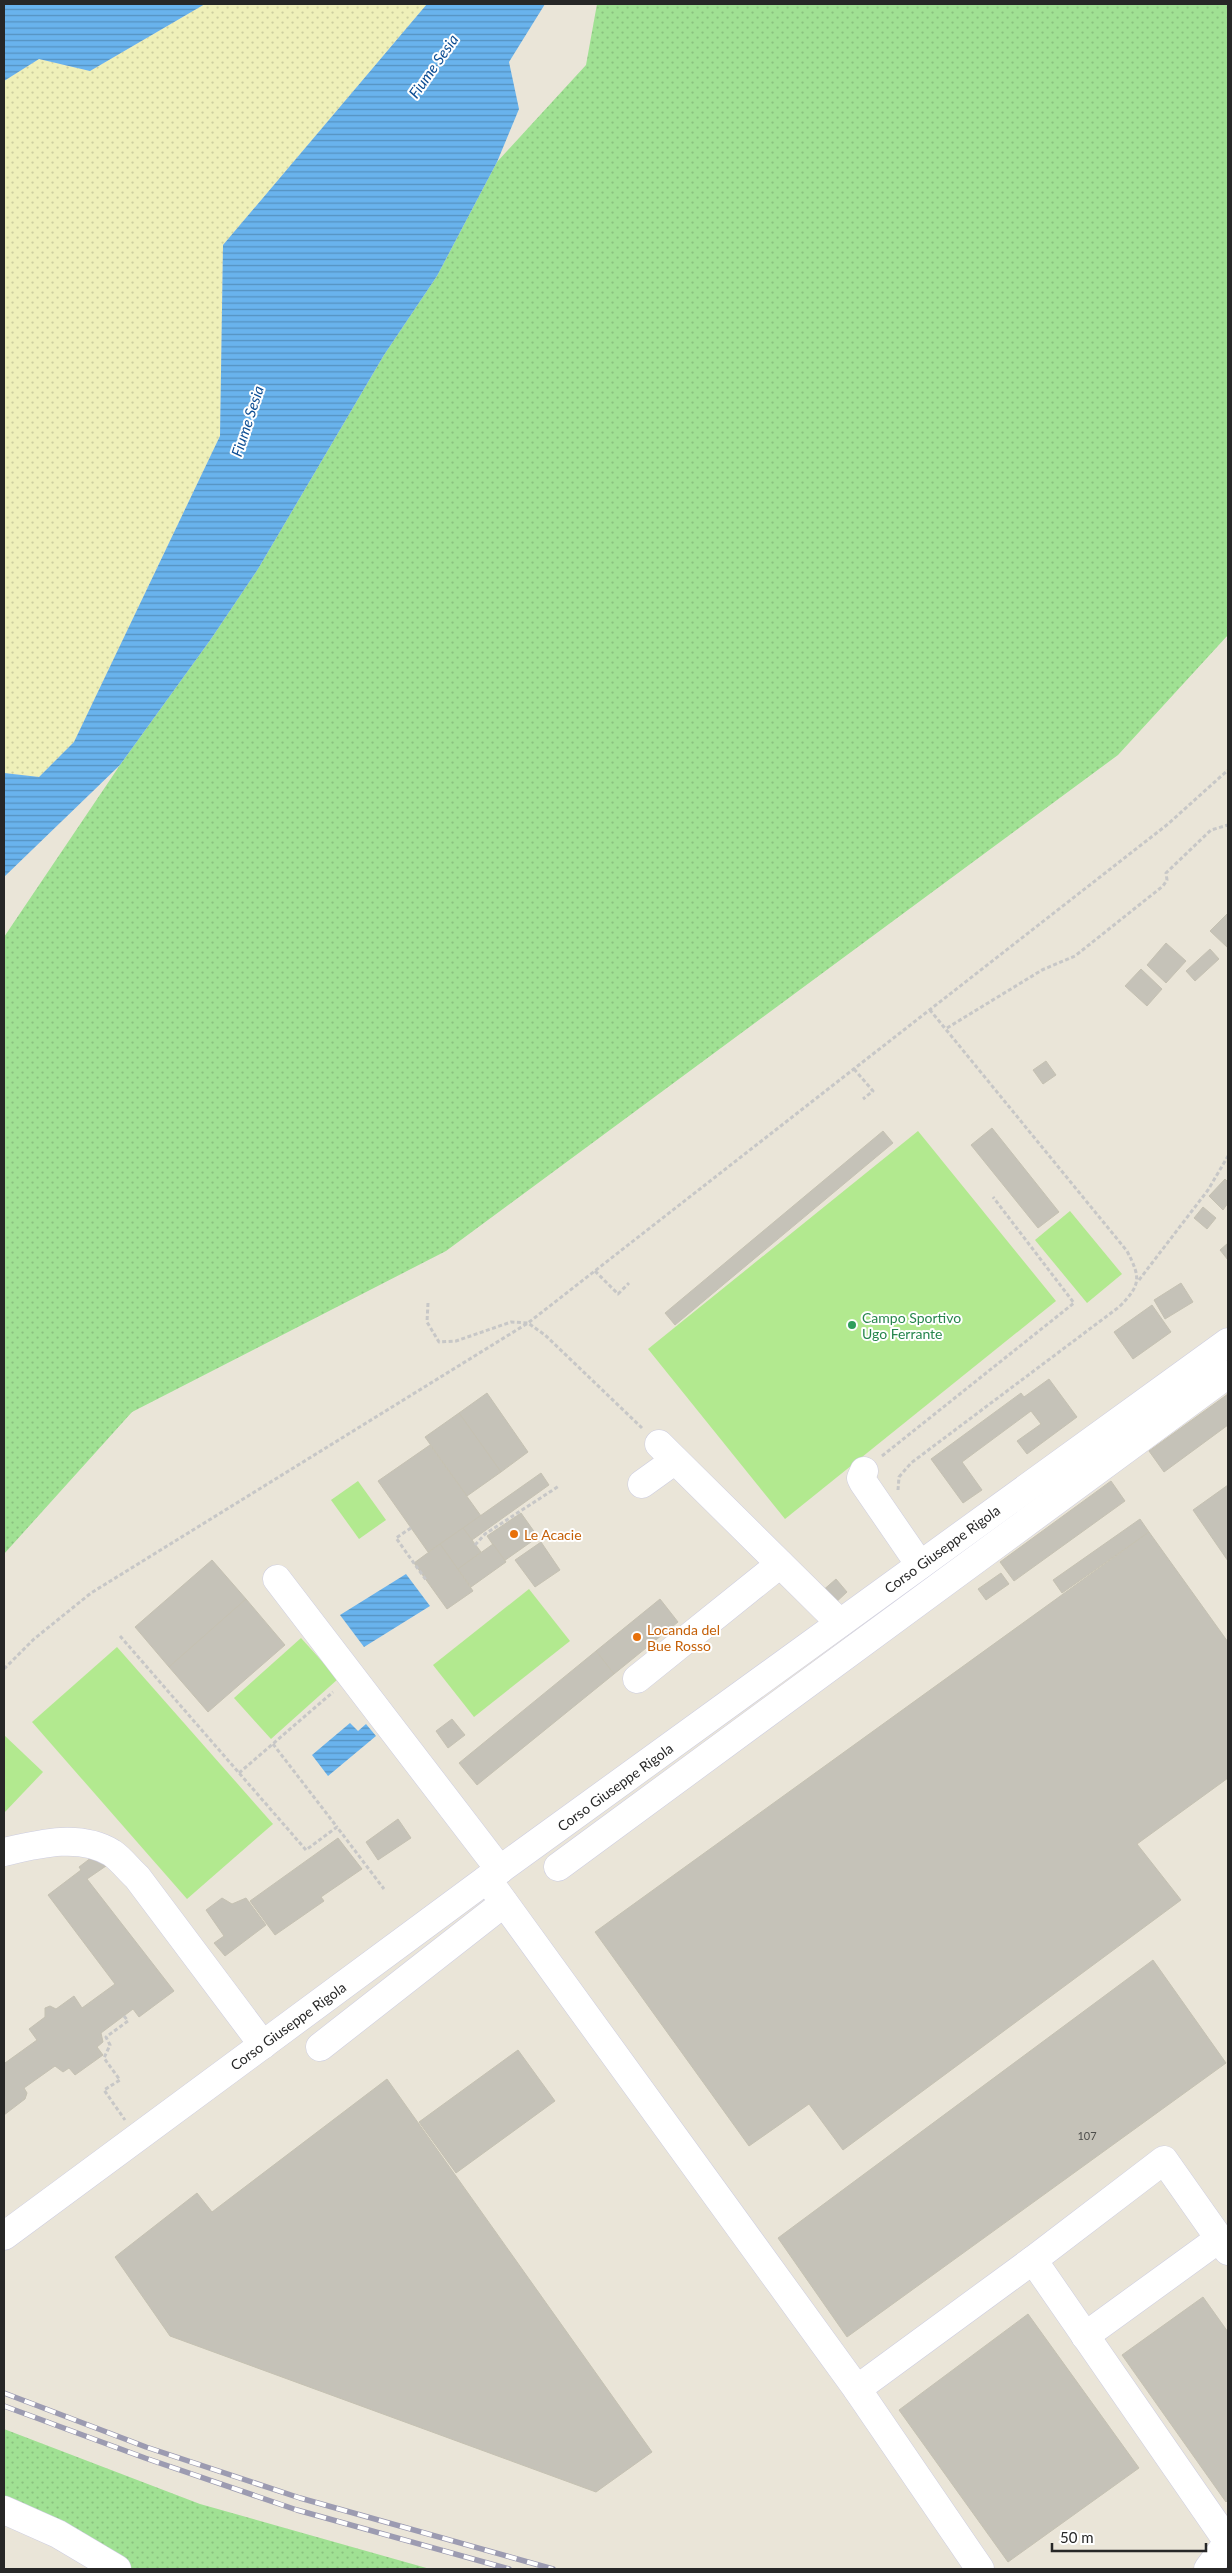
<svg xmlns="http://www.w3.org/2000/svg" width="1232" height="2573" viewBox="0 0 1232 2573" font-family="Lato,sans-serif">
<style>
.grass{fill:url(#grass-dots)}
.sand{fill:url(#sand-dots)}
.pitch{fill:#b2e98f}
.water{fill:url(#water-rules)}
.building{fill:#c5c2b8;stroke:#c5c1b2}
.lines{fill:none;stroke-linecap:round;stroke-linejoin:round}
.minor-casing{stroke:#cdcde0;stroke-width:29}
.path{stroke:#c7c7c7;stroke-width:3;stroke-dasharray:4 2.5;stroke-linecap:butt}
.minor{stroke:#fff;stroke-width:28}
.rail-casing{stroke:#9c9bb1;stroke-width:5.5}
.rail{stroke:#fff;stroke-width:4;stroke-dasharray:11;stroke-linecap:butt}
.leisure-dot{fill:#2e9e5b;stroke:#fff;stroke-width:2}
.food-dot{fill:#e8710a;stroke:#fff;stroke-width:2}
.labels{text-anchor:middle;dominant-baseline:central;stroke-width:4;stroke-linejoin:round;paint-order:stroke}
.number-label{font-size:11px;fill:#4e4e4b}
.leisure-label{font-size:14px;fill:#27864d;stroke:#fff;text-anchor:start}
.food-label{font-size:14px;fill:#c56008;stroke:#fff;text-anchor:start}
.street-label{font-size:14px;fill:#272727;stroke:#fff}
.water-label{font-size:15px;font-style:italic;fill:#0d4e94;stroke:#fff}
</style>
<defs>
<pattern id="grass-dots" width="8" height="8" patternUnits="userSpaceOnUse" patternTransform="scale(1.25)"><rect width="8" height="8" fill="#a0e193"/><path d="M2 2h.1M6 6h.1" fill="none" stroke="#8ac17f" stroke-width="1.8" stroke-linecap="round"/></pattern>
<pattern id="sand-dots" width="8" height="8" patternUnits="userSpaceOnUse" patternTransform="scale(1.25)"><rect width="8" height="8" fill="#eff0b9"/><path d="M2 2h.1M6 6h.1" fill="none" stroke="#cdce9f" stroke-width="1.8" stroke-linecap="round"/></pattern>
<pattern id="water-rules" width="6" height="5" patternUnits="userSpaceOnUse" patternTransform="scale(1.25)"><rect width="6" height="5" fill="#69b3ed"/><path d="M0 2.5h6" fill="none" stroke="#5692c0"/></pattern>
</defs>
<rect width="100%" height="100%" fill="#eae5d8"/>
<!-- grass -->
<g class="grass">
<polygon points="597,4 1228,4 1228,635 1118,755 446,1251 132,1412 4,1554 4,937 120,765 211,639 258,569 384,355 437,276 497,162 586,65"/>
<polygon points="4,2429 200,2504 430,2569 133,2569 70,2528 4,2496"/>
</g>
<!-- sand -->
<polygon class="sand" points="205,4 427,4 223,245 220,436 74,742 39,777 4,773 4,81 39,59 90,71"/>
<!-- pitch -->
<g class="pitch">
<polygon points="918,1131 1056,1301 785,1519 648,1349"/>
<polygon points="1070,1211 1122,1274 1087,1303 1035,1240"/>
<polygon points="358,1481 386,1520 359,1539 331,1500"/>
<polygon points="529,1589 570,1641 474,1717 433,1665"/>
<polygon points="301,1638 338,1679 271,1739 234,1698"/>
<polygon points="117,1647 273,1824 187,1899 32,1722"/>
<polygon points="4,1735 43,1772 4,1813"/>
</g>
<!-- water -->
<g class="water">
<polygon points="4,4 205,4 90,71 39,59 4,81"/>
<polygon points="427,4 545,4 509,62 519,109 497,162 437,276 384,355 258,569 211,639 120,765 4,877 4,773 39,777 74,742 220,436 223,245"/>
<polygon points="406,1574 430,1606 364,1647 340,1615"/>
<polygon points="350,1723 358,1731 366,1724 376,1736 328,1776 312,1755"/>
</g>
<!-- building -->
<g class="building">
<polygon points="1228,913 1228,948 1210,931"/>
<polygon points="1166,943 1186,961 1166,983 1147,965"/>
<polygon points="1210,949 1219,959 1195,981 1186,971"/>
<polygon points="1141,969 1162,989 1147,1006 1125,986"/>
<polygon points="1046,1061 1056,1075 1043,1084 1033,1070"/>
<polygon points="992,1128 1059,1212 1038,1228 971,1145"/>
<polygon points="883,1131 893,1143 675,1325 665,1313"/>
<polygon points="1225,1179 1228,1182 1228,1203 1223,1210 1209,1196"/>
<polygon points="1203,1207 1216,1218 1207,1229 1194,1218"/>
<polygon points="1228,1243 1228,1260 1220,1250"/>
<polygon points="1181,1283 1193,1302 1165,1319 1154,1300"/>
<polygon points="1152,1305 1171,1332 1133,1359 1114,1332"/>
<polygon points="1049,1379 1077,1417 1027,1454 1017,1441 1041,1424 1031,1411 962,1462 982,1490 963,1503 931,1459 1021,1393 1024,1397"/>
<polygon points="487,1393 528,1452 501,1472 459,1413"/>
<polygon points="1228,1394 1228,1425 1164,1472 1149,1451"/>
<polygon points="459,1413 501,1472 467,1496 425,1437"/>
<polygon points="430,1445 481,1516 428,1552 378,1481"/>
<polygon points="541,1473 549,1485 472,1540 463,1528"/>
<polygon points="1111,1481 1125,1501 1014,1581 1000,1562"/>
<polygon points="1228,1485 1228,1561 1193,1510"/>
<polygon points="521,1513 538,1537 504,1561 487,1536"/>
<polygon points="1140,1519 1149,1532 1062,1593 1053,1580"/>
<polygon points="463,1528 481,1552 458,1569 440,1544"/>
<polygon points="1149,1532 1228,1642 1228,1778 1137,1844 1181,1900 843,2150 809,2104 749,2146 595,1932"/>
<polygon points="541,1542 560,1570 535,1587 515,1560"/>
<polygon points="440,1544 473,1591 447,1609 414,1563"/>
<polygon points="493,1544 506,1562 471,1587 458,1569"/>
<polygon points="212,1560 246,1599 169,1667 135,1627"/>
<polygon points="1001,1573 1009,1584 986,1600 978,1589"/>
<polygon points="836,1579 847,1592 833,1605 821,1592"/>
<polygon points="246,1599 285,1645 208,1712 169,1667"/>
<polygon points="660,1599 678,1622 614,1674 596,1651"/>
<polygon points="596,1651 614,1674 477,1785 459,1763"/>
<polygon points="452,1719 465,1735 448,1748 436,1731"/>
<polygon points="398,1819 411,1838 378,1860 366,1842"/>
<polygon points="338,1838 362,1869 321,1897 324,1901 275,1935 250,1901"/>
<polygon points="96,1854 106,1866 87,1879 174,1991 139,2017 133,2009 101,2033 103,2042 97,2047 103,2055 75,2075 69,2068 63,2072 55,2066 24,2088 27,2093 25,2099 4,2115 4,2061 5,2063 37,2040 29,2029 45,2017 45,2008 50,2006 56,2009 74,1996 82,2008 115,1984 48,1895 81,1870 79,1867"/>
<polygon points="222,1898 232,1904 246,1898 266,1925 225,1956 214,1943 224,1936 206,1910"/>
<polygon points="1153,1960 1226,2063 847,2337 778,2238"/>
<polygon points="518,2050 555,2101 456,2173 419,2122"/>
<polygon points="387,2079 652,2452 596,2492 170,2336 115,2257 197,2193 212,2212"/>
<polygon points="1203,2297 1228,2332 1228,2500 1226,2502 1122,2355"/>
<polygon points="1028,2314 1139,2468 1008,2562 899,2410"/>
</g>
<g class="lines">
<!-- minor casing -->
<g class="minor-casing">
<g id="minor">
<polyline points="659,1444 840,1623"/>
<polyline points="864,1471 861,1478 863,1482 920,1565"/>
<polyline points="642,1484 674,1461"/>
<polyline points="277,1579 500,1870"/>
<polyline points="637,1679 780,1564"/>
<path d="M4,1852C38,1844 80,1833 112,1853C121,1859 129,1870 137,1877L263,2045"/>
<polyline points="558,1867 1228,1374"/>
<polyline points="487,1879 857,2389 980,2569"/>
<polyline points="320,2047 504,1903"/>
<polyline points="4,2236 487,1879 1228,1342"/>
<polyline points="1033,2260 1228,2542 1208,2569"/>
<polyline points="1085,2336 1220,2238"/>
<polyline points="857,2389 1033,2260 1164,2160 1228,2251"/>
<polyline points="4,2510 58,2534 117,2569"/>
</g>
</g>
<!-- path -->
<g class="path">
<polyline points="947,1028 1042,970 1075,956 1163,886 1167,880 1166,873 1211,830 1228,825"/>
<polyline points="854,1069 873,1091 863,1099"/>
<polyline points="595,1271 618,1294 629,1283"/>
<polyline points="1139,1280 1208,1190 1228,1156"/>
<polyline points="428,1303 427,1322 439,1342 456,1341 511,1322 528,1323 545,1335 642,1428"/>
<polyline points="882,1456 1074,1303 993,1197"/>
<path d="M898,1490L899,1477L911,1463L1119,1307C1141,1285 1141,1278 1127,1251L930,1010"/>
<polyline points="411,1528 396,1538 426,1580"/>
<polyline points="475,1545 485,1534 559,1486"/>
<polyline points="120,1636 306,1850 337,1827 384,1889"/>
<polyline points="4,1669 34,1639 91,1593 528,1323 1168,824 1228,770"/>
<polyline points="273,1744 337,1827"/>
<polyline points="239,1773 333,1692"/>
<polyline points="124,2016 128,2021 106,2037 110,2045 104,2058 120,2080 104,2090 125,2120"/>
</g>
<!-- minor -->
<use href="#minor" class="minor"/>
<!-- rail casing -->
<g class="rail-casing">
<g id="rail">
<polyline points="4,2393 146,2447 300,2498 553,2569"/>
<polyline points="4,2406 145,2458 297,2510 509,2569"/>
</g>
</g>
<!-- rail -->
<use href="#rail" class="rail"/>
</g>
<!-- markers -->
<circle class="leisure-dot" cx="852" cy="1325" r="5"/>
<g class="food-dot">
<circle cx="514" cy="1534" r="5"/>
<circle cx="637" cy="1637" r="5"/>
</g>
<g class="labels">
<!-- number labels -->
<g class="number-label">
<text x="1087" y="2135">107</text>
</g>
<!-- leisure labels -->
<g class="leisure-label">
<text x="862" y="1317">Campo Sportivo<tspan x="862" dy="16">Ugo Ferrante</tspan></text>
</g>
<!-- food labels -->
<g class="food-label">
<text x="524" y="1534">Le Acacie</text>
<text x="647" y="1629">Locanda del<tspan x="647" dy="16">Bue Rosso</tspan></text>
</g>
<!-- street labels -->
<g class="street-label">
<text transform="translate(942 1549) rotate(-36)">Corso Giuseppe Rigola</text>
<text transform="translate(615 1787) rotate(-36)">Corso Giuseppe Rigola</text>
<text transform="translate(288 2026) rotate(-36)">Corso Giuseppe Rigola</text>
</g>
<!-- water labels -->
<g class="water-label">
<text transform="translate(433 66) rotate(-55)">Fiume Sesia</text>
<text transform="translate(247 421) rotate(-72)">Fiume Sesia</text>
</g>
</g>
<!-- border -->
<rect width="1232" height="2573" fill="none" stroke="#272727" stroke-width="10"/>
<!-- scale -->
<path d="M1052 2543v8h154v-8" fill="none" stroke="#272727" stroke-width="2.5"/>
<text x="1060" y="2543" font-size="15" fill="#272727" stroke="#ffffff" stroke-width="4" paint-order="stroke">50 m</text>
</svg>
